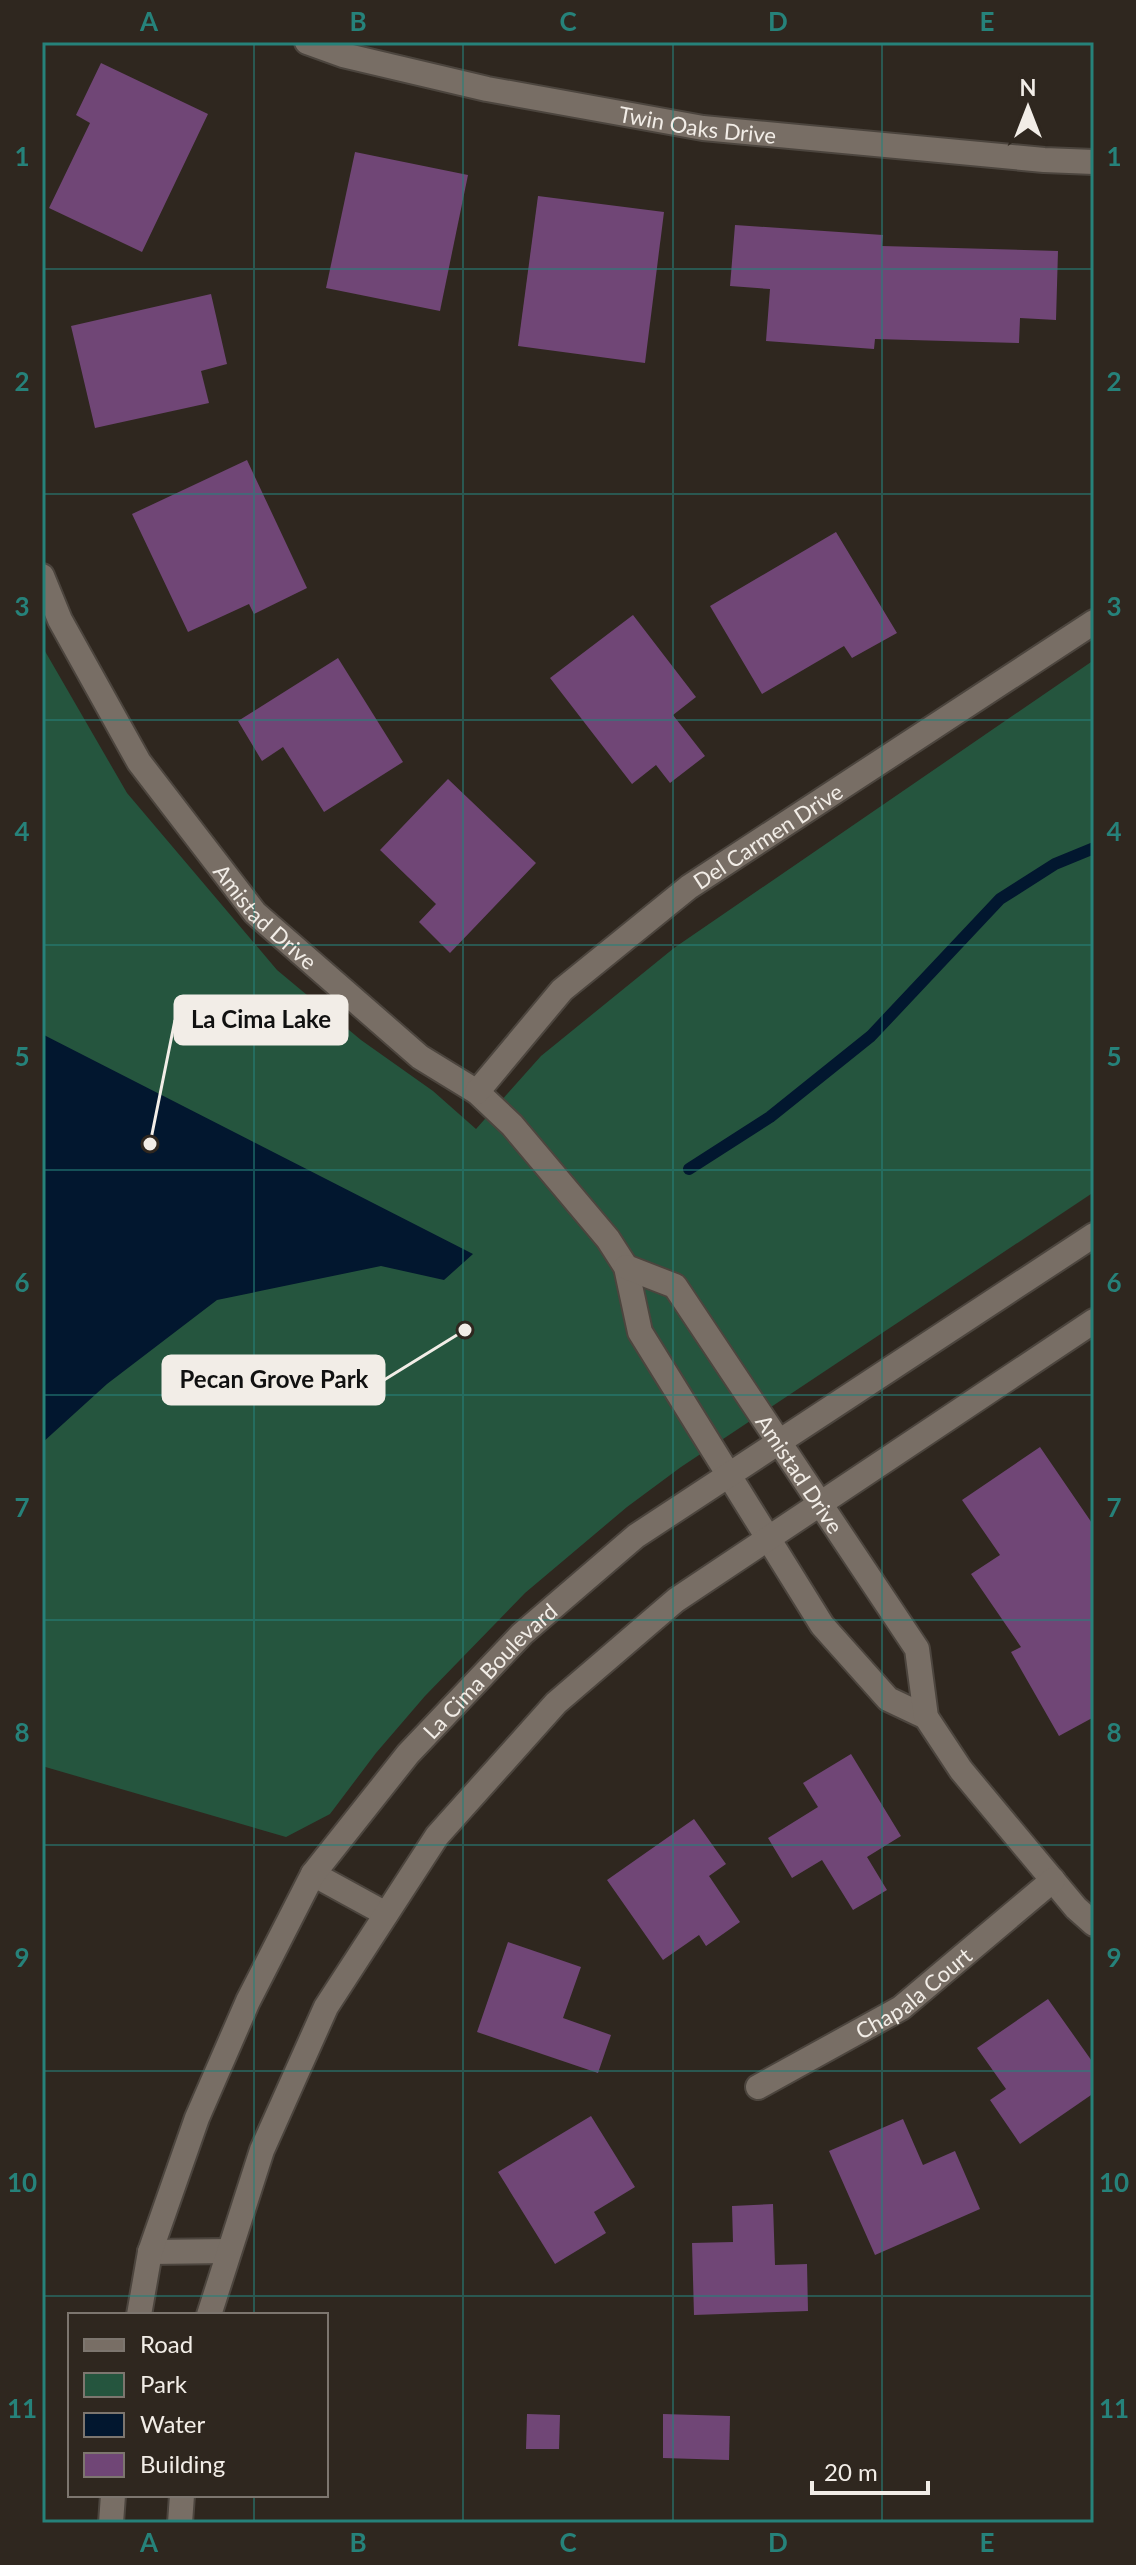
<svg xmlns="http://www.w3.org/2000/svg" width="1136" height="2565" viewBox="0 0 1136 2565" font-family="Lato,sans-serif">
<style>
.green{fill:#25553e}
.water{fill:#02172f}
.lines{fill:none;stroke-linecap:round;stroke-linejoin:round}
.stream{stroke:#02172f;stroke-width:12}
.building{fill:#704676}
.street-casing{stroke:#4c453e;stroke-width:28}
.secondary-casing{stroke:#4c453e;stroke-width:28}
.street{stroke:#786e65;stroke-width:24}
.secondary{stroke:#786e65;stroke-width:24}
.grid{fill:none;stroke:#26827a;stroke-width:2;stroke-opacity:0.55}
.labels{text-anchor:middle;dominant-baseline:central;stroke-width:6;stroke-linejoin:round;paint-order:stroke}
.street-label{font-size:22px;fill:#f2ede7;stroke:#2f271f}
.leader{fill:none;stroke:#f2ede7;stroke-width:3}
.callout-dot{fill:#f2ede7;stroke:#2f271f;stroke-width:3}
.callout{fill:#f2ede7;stroke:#f2ede7;stroke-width:3}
.callout-label{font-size:24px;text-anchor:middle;font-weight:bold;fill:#111}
.neatline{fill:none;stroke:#26827a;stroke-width:3}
.grid-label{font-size:26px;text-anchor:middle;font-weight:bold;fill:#26827a}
</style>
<rect width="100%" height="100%" fill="#2f271f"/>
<!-- green -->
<polygon class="green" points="42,646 127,793 277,970 361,1040 433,1091 476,1129 541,1056 674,948 1094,660 1094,1192 681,1467 627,1507 525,1593 425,1696 376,1753 330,1814 286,1837 42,1766"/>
<!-- water -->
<polygon class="water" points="42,1034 473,1254 444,1280 381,1266 217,1300 107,1384 42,1443"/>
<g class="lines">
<!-- stream -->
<polyline class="stream" points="689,1169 770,1117 871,1036 1000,899 1055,864 1094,848"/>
</g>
<!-- building -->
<g class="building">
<polygon points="101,63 208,114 142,252 49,208 90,123 76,115"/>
<polygon points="355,152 468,175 440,311 326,288"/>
<polygon points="538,196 664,212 645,363 518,346"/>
<polygon points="735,225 883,235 882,246 1058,251 1056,320 1020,318 1019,343 875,339 874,349 766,341 770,289 730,286"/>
<polygon points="211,294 227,364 201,371 209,403 95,428 71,326"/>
<polygon points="247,460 307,588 254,614 249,604 188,632 132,514"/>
<polygon points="836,532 897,633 852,658 844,646 762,694 710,606"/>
<polygon points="633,615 696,697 673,715 705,756 670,783 656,765 632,784 550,678"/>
<polygon points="338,658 403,762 324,812 283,747 262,761 238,721"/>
<polygon points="448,779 536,863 450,953 419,922 436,904 380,850"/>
<polygon points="1040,1447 1094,1526 1094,1717 1059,1736 1011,1652 1021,1647 971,1574 1000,1555 962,1500"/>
<polygon points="851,1754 901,1836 867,1857 887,1890 853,1910 822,1860 792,1878 768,1838 818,1807 803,1783"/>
<polygon points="694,1819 726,1864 709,1876 740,1922 706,1946 699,1935 663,1960 607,1880"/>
<polygon points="508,1942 581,1967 563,2018 611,2035 598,2073 477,2032"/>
<polygon points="1048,1999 1094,2064 1094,2093 1020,2144 990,2100 1006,2089 977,2048"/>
<polygon points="591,2116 635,2187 594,2212 606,2233 555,2264 498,2172"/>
<polygon points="903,2119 923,2165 955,2151 980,2209 875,2255 829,2151"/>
<polygon points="773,2204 775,2265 807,2264 808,2311 694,2315 692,2243 733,2242 732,2206"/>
<polygon points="527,2414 560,2415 559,2449 526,2449"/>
<polygon points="663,2414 730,2416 729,2460 663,2458"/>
</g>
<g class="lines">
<!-- street casing -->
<g class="street-casing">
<g id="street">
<path id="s1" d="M307,42L343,55L487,89L703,128L1044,160L1094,162"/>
<path id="s2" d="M42,576L60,620L139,762L255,913L420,1057L477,1092L512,1125L608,1239L626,1267L640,1332L822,1625L888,1699L926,1717"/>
<path id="s3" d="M477,1092L562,990L689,887L1094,622"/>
<path id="s4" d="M626,1267L675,1286L917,1649L926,1717L961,1770L1076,1908L1094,1924"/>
<path id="s5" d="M758,2087L901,2008L1053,1880"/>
</g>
</g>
<!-- secondary casing -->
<g class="secondary-casing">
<g id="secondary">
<polyline points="313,1874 386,1914"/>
<polyline points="150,2252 229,2251"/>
<path id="s6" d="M139,2315L150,2252L197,2118L248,2001L313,1874L408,1754L522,1634L636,1536L1094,1235"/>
<polyline points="209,2315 262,2150 326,2007 437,1836 556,1703 676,1600 1094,1321"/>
<polyline points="111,2523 113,2495"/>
<polyline points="180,2523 182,2495"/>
</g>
</g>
<!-- street -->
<use href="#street" class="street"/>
<!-- secondary -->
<use href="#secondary" class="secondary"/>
</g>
<!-- grid -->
<path class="grid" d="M254,42V2315M463,42V2523M673,42V2523M882,42V2523M42,269H1094M42,494H1094M42,720H1094M42,945H1094M42,1170H1094M42,1395H1094M42,1620H1094M42,1845H1094M42,2071H1094M42,2296H1094M254,2495V2523"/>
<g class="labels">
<!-- street labels -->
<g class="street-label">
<text stroke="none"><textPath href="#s1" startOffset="400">Twin Oaks Drive</textPath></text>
<text stroke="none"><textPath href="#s3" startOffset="390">Del Carmen Drive</textPath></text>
<text stroke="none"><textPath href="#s2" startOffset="410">Amistad Drive</textPath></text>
<text stroke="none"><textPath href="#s4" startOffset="278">Amistad Drive</textPath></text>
<text stroke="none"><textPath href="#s6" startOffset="746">La Cima Boulevard</textPath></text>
<text stroke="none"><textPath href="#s5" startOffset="182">Chapala Court</textPath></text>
</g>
</g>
<!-- callouts -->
<path class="leader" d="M150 1144L175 1020M465 1330L384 1380"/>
<g class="callout-dot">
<circle cx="150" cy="1144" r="8"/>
<circle cx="465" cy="1330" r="8"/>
</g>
<g class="callout">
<rect x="175" y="996" width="172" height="48" rx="8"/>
<rect x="163" y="1356" width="221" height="48" rx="8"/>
</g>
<g class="callout-label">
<text x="261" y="1028">La Cima Lake</text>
<text x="274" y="1388">Pecan Grove Park</text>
</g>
<!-- border -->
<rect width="1136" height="2565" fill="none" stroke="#2f271f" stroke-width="88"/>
<!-- legend -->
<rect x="68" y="2313" width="260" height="184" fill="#2f271f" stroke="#7d766f" stroke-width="2"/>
<rect x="84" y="2339" width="40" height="12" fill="#786e65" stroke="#7d766f" stroke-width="2"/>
<text x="140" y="2353" font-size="24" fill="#f2ede7">Road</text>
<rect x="84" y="2373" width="40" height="24" fill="#25553e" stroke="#7d766f" stroke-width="2"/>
<text x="140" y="2393" font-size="24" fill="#f2ede7">Park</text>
<rect x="84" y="2413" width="40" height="24" fill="#02172f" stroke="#7d766f" stroke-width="2"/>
<text x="140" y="2433" font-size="24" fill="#f2ede7">Water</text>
<rect x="84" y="2453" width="40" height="24" fill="#704676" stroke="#7d766f" stroke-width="2"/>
<text x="140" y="2473" font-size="24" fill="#f2ede7">Building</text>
<!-- north arrow -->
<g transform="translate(1028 108)" stroke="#2f271f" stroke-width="6" paint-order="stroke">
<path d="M0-6L14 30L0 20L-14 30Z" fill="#f2ede7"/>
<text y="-12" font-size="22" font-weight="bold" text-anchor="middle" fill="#f2ede7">N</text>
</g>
<!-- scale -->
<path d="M812 2481v12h116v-12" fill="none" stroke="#f2ede7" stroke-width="4"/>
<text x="824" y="2481" font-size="24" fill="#f2ede7" stroke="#2f271f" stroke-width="6" paint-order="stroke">20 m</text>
<rect x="44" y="44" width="1048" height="2477" class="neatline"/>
<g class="grid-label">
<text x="149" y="31">A</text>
<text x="358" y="31">B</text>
<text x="568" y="31">C</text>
<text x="778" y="31">D</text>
<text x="987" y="31">E</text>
<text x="22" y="166">1</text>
<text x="1114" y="166">1</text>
<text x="22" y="391">2</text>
<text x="1114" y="391">2</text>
<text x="22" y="616">3</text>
<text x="1114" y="616">3</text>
<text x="22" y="841">4</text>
<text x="1114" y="841">4</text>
<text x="22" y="1066">5</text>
<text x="1114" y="1066">5</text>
<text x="22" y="1292">6</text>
<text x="1114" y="1292">6</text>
<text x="22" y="1517">7</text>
<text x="1114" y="1517">7</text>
<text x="22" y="1742">8</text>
<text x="1114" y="1742">8</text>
<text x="22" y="1967">9</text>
<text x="1114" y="1967">9</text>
<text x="22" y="2192">10</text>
<text x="1114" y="2192">10</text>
<text x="22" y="2418">11</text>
<text x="1114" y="2418">11</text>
<text x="149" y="2552">A</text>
<text x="358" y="2552">B</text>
<text x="568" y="2552">C</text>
<text x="778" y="2552">D</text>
<text x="987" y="2552">E</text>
</g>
</svg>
